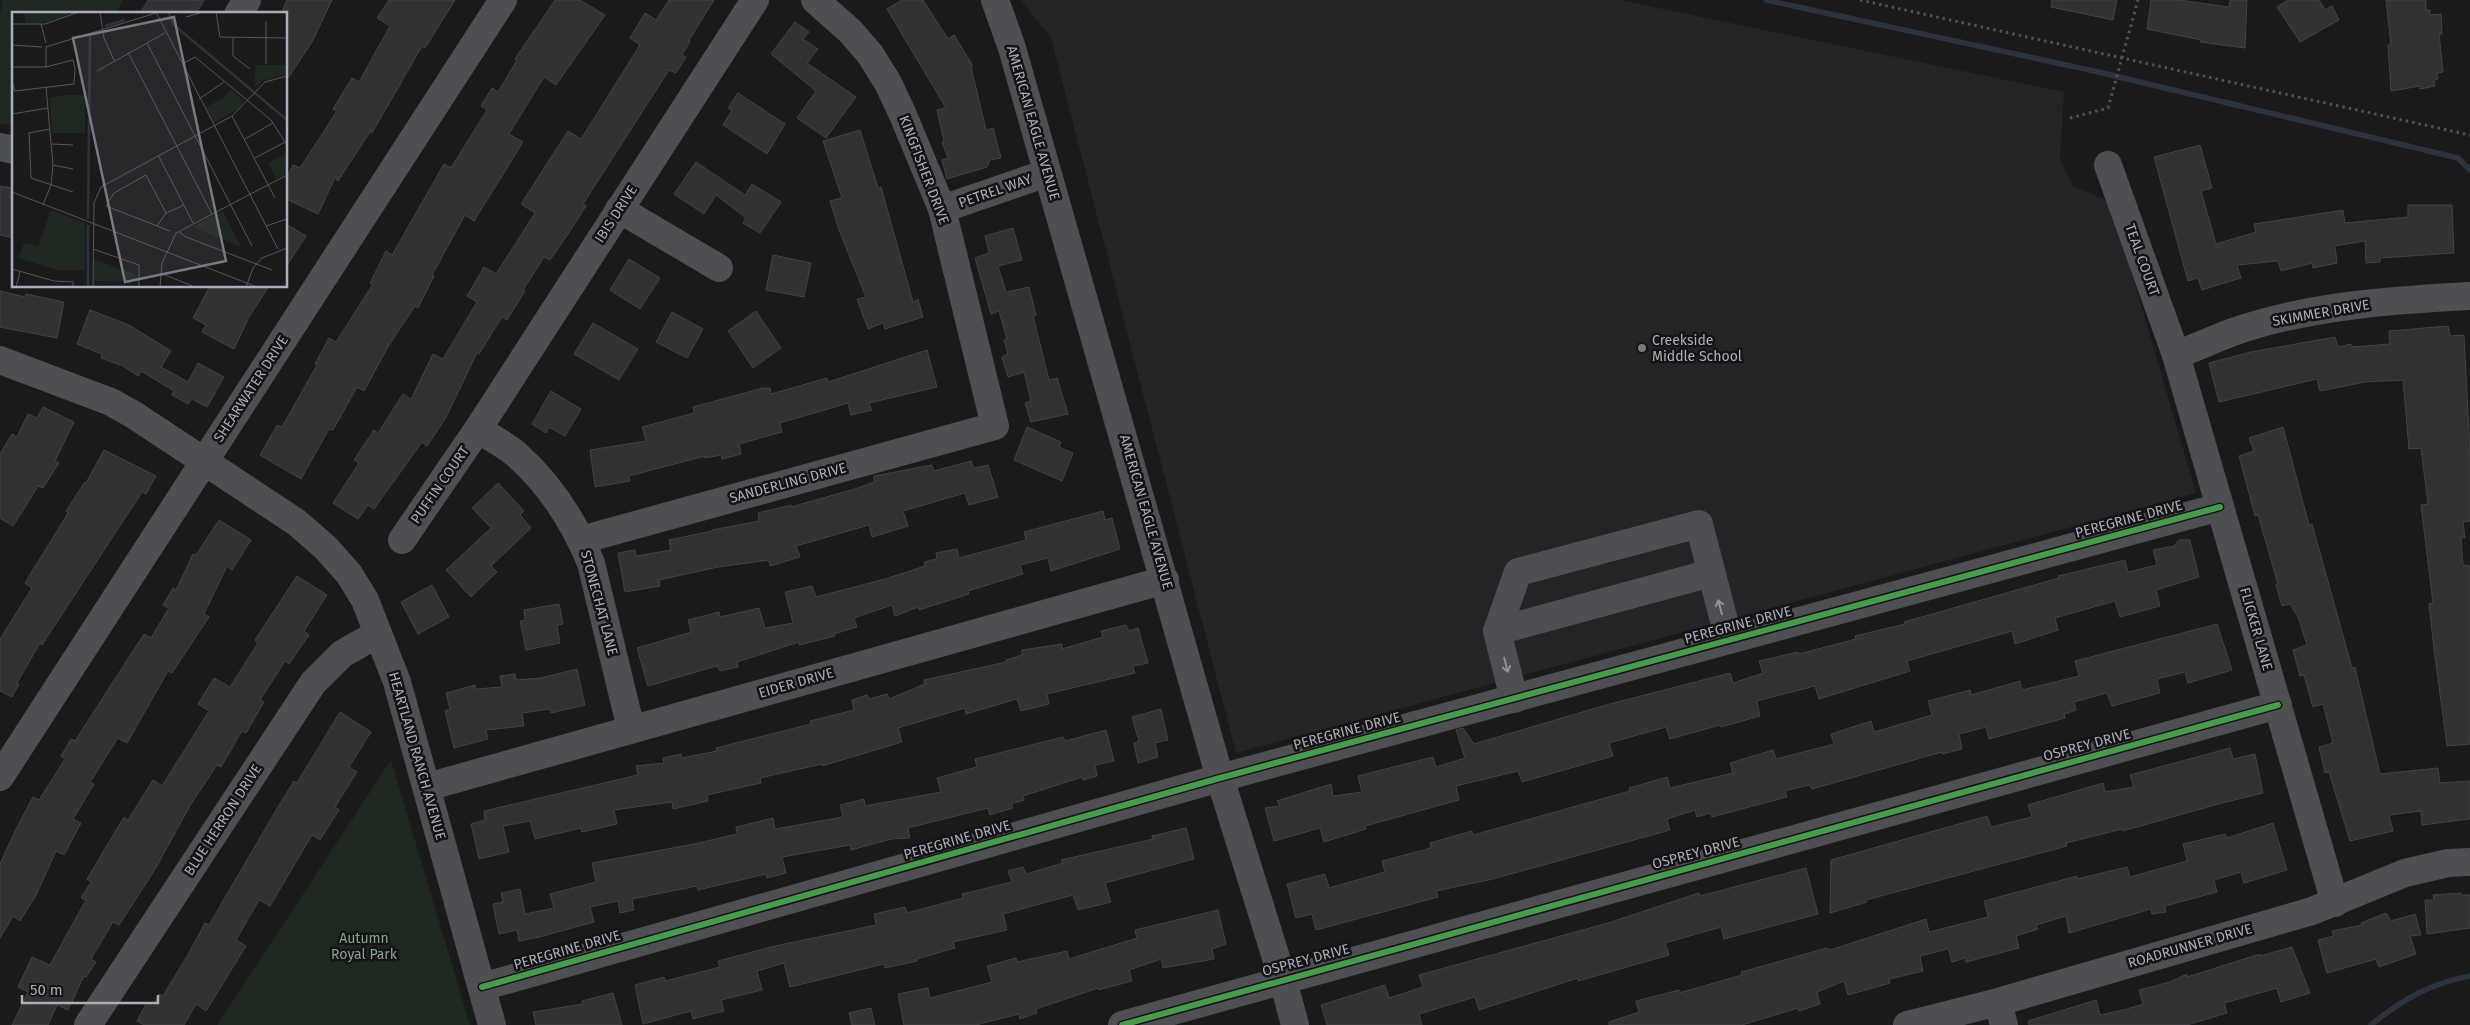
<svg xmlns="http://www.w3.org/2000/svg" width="2470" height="1025" viewBox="0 0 2470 1025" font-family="'Fira Sans',sans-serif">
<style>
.built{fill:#242426}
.green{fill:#1f2721}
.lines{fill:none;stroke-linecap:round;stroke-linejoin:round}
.stream{stroke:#2c333c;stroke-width:5.5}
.building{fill:#323232;stroke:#424346}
.path{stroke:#505055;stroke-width:3;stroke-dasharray:2.5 4;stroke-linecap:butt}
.minor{stroke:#4e4f53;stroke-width:28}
.cycleway-casing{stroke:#141416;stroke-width:9}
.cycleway{stroke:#469c4c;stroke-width:6}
.oneway{stroke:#8f929c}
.poi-dot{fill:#787a83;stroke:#141416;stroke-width:2}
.labels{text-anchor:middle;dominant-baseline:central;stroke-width:5;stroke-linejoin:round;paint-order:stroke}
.street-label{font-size:14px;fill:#abaebb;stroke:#141416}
.poi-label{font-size:14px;fill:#abaebb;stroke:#141416;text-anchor:start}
.park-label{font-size:14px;fill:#82a688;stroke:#141416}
.inset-river{fill:none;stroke:#2c333c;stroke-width:2.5}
.inset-road{fill:none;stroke:#54555a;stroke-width:1}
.view{fill:#787a83;fill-opacity:0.15;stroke:#787a83;stroke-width:2.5}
.inset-edge{fill:none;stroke:#abaebb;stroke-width:2.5}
</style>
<rect width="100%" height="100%" fill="#1a1a1a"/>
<!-- built -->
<polygon class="built" points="1021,0 1620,0 2064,92 2060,159 2073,186 2111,202 2196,493 1236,753 1051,38"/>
<!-- green -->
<g class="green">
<polygon points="3,0 123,0 115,14 14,14 14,126 0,124 0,14"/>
<polygon points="391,760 470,1025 217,1025"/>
</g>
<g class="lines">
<!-- stream -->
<g class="stream">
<polyline points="1766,0 2094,71 2458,158 2470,170"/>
<path d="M2371,1025C2403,999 2429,984 2470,976"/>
</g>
</g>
<!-- building -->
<g class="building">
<polygon points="148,0 204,0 196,14 140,14"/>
<polygon points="287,0 332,0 312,42 286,81 286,14 281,14"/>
<polygon points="389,0 455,0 425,48 422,46 372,133 370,132 338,181 335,178 318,214 286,199 286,179 293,165 300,168 337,111 333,109 352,78 359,82 390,26 377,18"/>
<polygon points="555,0 580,0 605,15 556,85 544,77 509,134 523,142 474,221 465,215 432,275 434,276 418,308 415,306 389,345 364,391 357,387 333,430 329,429 301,479 260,455 277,425 282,427 317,365 315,364 329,338 336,342 373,284 370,283 386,251 392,255 444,164 451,168 487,110 481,106 492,88 498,92 517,60 515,59"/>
<polygon points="669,0 714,0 689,40 690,41 682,55 686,57 676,73 669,70 583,204 586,206 568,234 550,260 544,257 523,290 525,291 507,320 502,317 479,354 477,353 445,419 427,446 422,442 374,509 368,505 358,519 333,503 359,463 354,460 374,430 378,433 403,394 411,399 433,354 443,359 477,302 467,296 484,267 496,274 535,213 521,204 568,131 581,139 610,93 640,45 630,38 645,13 656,20"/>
<polygon points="902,0 923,0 948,39 954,35 973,66 971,67 986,130 993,128 1001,158 990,160 987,167 947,179 942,160 948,158 942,142 944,141 937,110 946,108 887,9"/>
<polygon points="2052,0 2117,0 2113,20 2051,7"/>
<polygon points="2151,0 2179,0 2229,7 2230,0 2247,0 2245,48 2200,42 2201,40 2147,29"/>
<polygon points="2288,0 2319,0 2325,10 2332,6 2339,20 2300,42 2277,7"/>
<polygon points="2386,0 2426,0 2426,10 2430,10 2430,15 2441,14 2442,34 2439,34 2443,72 2437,73 2438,79 2434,80 2435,86 2420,89 2420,86 2391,91 2388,45 2391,45"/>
<polygon points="795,22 809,32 803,39 818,49 807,63 856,97 826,138 797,118 816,91 771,54"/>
<polygon points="738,93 785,124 767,154 723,125 732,110 728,108"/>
<polygon points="860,130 878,188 881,187 913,302 918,299 923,317 885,329 883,323 868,329 857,299 866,297 839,230 830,201 842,198 823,141"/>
<polygon points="2200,145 2212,188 2201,191 2216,244 2256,232 2254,224 2299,217 2343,210 2345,223 2408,217 2408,205 2452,205 2454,253 2380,258 2380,262 2366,263 2365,241 2335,246 2337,263 2313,268 2312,263 2281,271 2278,261 2237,265 2241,278 2202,290 2198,278 2188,281 2154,157"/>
<polygon points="696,162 745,195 752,184 781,202 760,233 743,223 746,218 716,195 704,214 674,194"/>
<polygon points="0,186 14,188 14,238 0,235"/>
<polygon points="286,224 306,236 286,267"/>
<polygon points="1013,228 1022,260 998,266 1006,292 1029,287 1036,315 1033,316 1049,380 1057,378 1068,414 1031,422 1025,403 1031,401 1024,372 1008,377 1002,357 1008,354 1004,340 1007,339 999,311 991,314 975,258 989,253 985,236"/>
<polygon points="773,255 811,263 804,297 766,290"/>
<polygon points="629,259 660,278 640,309 610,290"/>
<polygon points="210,286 269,286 249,317 234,349 202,332 206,325 193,318"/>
<polygon points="0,291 25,297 26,294 64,302 57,338 0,327"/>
<polygon points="90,310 129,325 171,351 161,367 188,382 198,363 224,377 207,407 192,399 188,404 172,395 174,391 141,371 138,376 123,366 101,358 102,354 77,344"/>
<polygon points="756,311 781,348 753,368 728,331"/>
<polygon points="672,312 703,329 687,358 656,342"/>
<polygon points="593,323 638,349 619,380 574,354"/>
<polygon points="2448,326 2450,336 2464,335 2470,453 2470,521 2463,522 2465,538 2461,537 2463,565 2470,566 2470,744 2447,746 2434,649 2429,604 2433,603 2421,505 2428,504 2421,448 2409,449 2403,380 2365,382 2320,391 2317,379 2219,402 2209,363 2251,352 2335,337 2338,347 2351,344 2351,347 2390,344 2389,331"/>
<polygon points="927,350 937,387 869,403 872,410 851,415 848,403 780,423 782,432 739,444 741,454 722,459 721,455 705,458 705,456 629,476 630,481 595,487 590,450 646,441 642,427 694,413 693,407 763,388 770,388 771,394 827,378 828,382"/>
<polygon points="551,391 581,409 565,436 549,427 546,433 532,424"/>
<polygon points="43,407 74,422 55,461 59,463 43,488 38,486 13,526 0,518 0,454 12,434 17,437 28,414 37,418"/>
<polygon points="1027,427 1061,442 1059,447 1073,453 1062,481 1014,460"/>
<polygon points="2283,427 2309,525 2312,524 2352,668 2355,667 2380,774 2438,768 2440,783 2470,781 2470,819 2422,825 2421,811 2389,815 2393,831 2350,841 2329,772 2325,773 2319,747 2333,743 2323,704 2313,707 2304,675 2300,676 2293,650 2307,645 2298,617 2290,604 2282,606 2276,585 2278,584 2258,515 2255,516 2239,456 2254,451 2249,438"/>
<polygon points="104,450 156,476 146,494 142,492 42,645 40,643 17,683 19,684 12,697 0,691 0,639 32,588 25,583 68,513 66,511 85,482 86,483"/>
<polygon points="971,461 974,468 988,465 998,497 969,505 965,493 903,511 908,526 872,537 869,525 796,546 800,557 770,566 769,560 718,567 659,580 660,586 625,592 618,553 635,550 636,556 671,550 669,540 712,531 712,530 759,521 758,513 791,505 791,507 858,488 874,482 874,476 932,465 934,471"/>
<polygon points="498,483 524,511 520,515 531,528 491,566 497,572 471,597 446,570 491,528 472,508"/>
<polygon points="1103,511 1105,520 1112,518 1120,549 1051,571 1048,558 1020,565 1023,574 968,591 969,594 919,610 918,607 895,616 892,605 854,618 857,627 834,634 835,636 799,645 799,642 737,662 738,667 720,671 717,666 648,686 637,648 691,632 688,620 719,612 720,617 759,608 765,628 793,623 785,592 812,586 816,597 885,579 925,566 924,562 937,559 936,553 957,549 959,558 1026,540 1024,532"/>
<polygon points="219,520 251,540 232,570 227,566 204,614 209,617 172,673 168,671 127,743 118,738 90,782 94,784 73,819 81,823 64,855 56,851 36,895 20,921 13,916 0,938 0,864 16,829 33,797 39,800 65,759 61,756 71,739 75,741 144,634 151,638 169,608 163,605 173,588 176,590 193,554 196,555"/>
<polygon points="2179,540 2190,540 2199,577 2156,590 2160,606 2120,617 2115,601 2055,618 2058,630 2015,644 2012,631 1907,661 1910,671 1819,699 1815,686 1757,701 1760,716 1721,727 1720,725 1670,739 1666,727 1609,743 1613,756 1522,782 1518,771 1456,786 1459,800 1365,826 1366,829 1324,842 1320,828 1274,841 1265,808 1280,806 1277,801 1331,784 1333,796 1362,792 1358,776 1433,757 1436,767 1465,758 1456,730 1463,728 1474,744 1606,705 1730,673 1733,683 1763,673 1759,661 1798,652 1799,654 1856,639 1855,636 1905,624 1904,622 2059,578 2058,576 2125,560 2128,572 2157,565 2153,550 2174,546"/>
<polygon points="297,576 327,595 304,631 309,635 289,664 285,661 260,700 264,702 246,733 242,731 221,767 217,765 191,804 154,871 119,925 113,922 91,959 96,962 86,977 84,976 68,1010 57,1005 48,1025 12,1025 28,992 18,987 32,957 50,965 86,900 81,898 91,882 87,879 124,817 128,820 153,780 162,786 209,711 198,704 214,678 230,687 258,643 255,640"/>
<polygon points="432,585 449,617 418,634 401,602"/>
<polygon points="559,604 563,624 557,625 560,643 526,650 520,621 525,620 524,610"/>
<polygon points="2217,624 2232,670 2188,683 2185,672 2157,679 2160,693 2112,706 2107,693 2074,702 2076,710 2064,714 2065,718 1989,739 1986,727 1959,734 1962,749 1942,754 1942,752 1812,789 1809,785 1785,791 1787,797 1712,817 1710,813 1697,817 1695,810 1667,819 1670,830 1493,879 1436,891 1438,897 1316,930 1312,914 1296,918 1287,884 1325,874 1329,888 1385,872 1382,861 1431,848 1430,843 1472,831 1473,835 1630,791 1629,788 1667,777 1670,788 1733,773 1730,763 1773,750 1776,759 1834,744 1831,734 1871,721 1874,732 1932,715 1928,701 1970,690 1971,695 2020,681 2022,690 2079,676 2075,661"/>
<polygon points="1126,625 1129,631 1138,628 1148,663 1133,666 1135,673 1047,694 1049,704 1021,711 1017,699 966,714 965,708 898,728 902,742 822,766 822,764 760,778 761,783 707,795 708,801 673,809 672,802 614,810 617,824 582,832 581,828 535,839 530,821 503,826 509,852 479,859 471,824 485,820 484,811 638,775 636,766 664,763 663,758 681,754 682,758 717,751 716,748 811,724 810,721 854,710 852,700 867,695 869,699 887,694 889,699 925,684 924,680 1006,662 1006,660 1022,655 1022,650 1062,644 1062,649 1103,637 1101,631"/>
<polygon points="577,669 585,705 551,713 550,709 522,713 524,726 486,730 488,739 454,748 445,711 450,709 446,693 475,685 476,689 502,687 500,676 515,674 516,680 541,678"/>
<polygon points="1161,709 1168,740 1155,743 1158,757 1138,763 1134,743 1139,741 1132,717"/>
<polygon points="340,712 371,732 349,767 357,772 335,807 339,810 320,840 312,835 270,906 259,900 236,940 246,946 206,1011 196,1004 184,1025 144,1025 137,1021 147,1002 153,1006 159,994 163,996 189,953 205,923 209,925 275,812 294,781 297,783"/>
<polygon points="1106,730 1114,761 1095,765 1097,776 1083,780 1082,777 1023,796 1024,800 1011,804 1013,808 990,815 988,808 908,828 910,838 891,839 851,850 850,845 782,857 786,873 767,878 766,874 698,890 697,886 632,899 634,910 620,913 618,901 590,907 594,922 539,937 519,941 517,930 499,934 493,904 503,902 501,893 520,889 525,914 554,908 550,894 596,882 592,863 694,844 737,834 736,827 773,818 775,829 843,817 840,805 864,799 865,806 941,792 937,778 977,767 975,759 1063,737 1065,741"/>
<polygon points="2230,748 2233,759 2255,754 2263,793 2222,803 2123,831 2122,829 2066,843 2067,846 1866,900 1867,902 1830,913 1831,860 1987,816 1991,827 2032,817 2028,805 2103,783 2105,792 2134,787 2130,775"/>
<polygon points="2273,823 2287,870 2244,883 2241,872 2214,880 2217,892 2165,906 2166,912 2152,914 2151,909 2069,933 2066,916 2036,925 2038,929 2016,936 2019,948 1966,962 1965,958 1952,962 1948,949 1920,956 1923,971 1889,979 1890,983 1848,995 1844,981 1817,992 1820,1004 1799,1011 1798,1008 1742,1025 1609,1025 1609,1022 1639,1012 1636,1001 1679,990 1679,993 1742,975 1741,972 1827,948 1830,950 1926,919 1929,932 1988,917 1984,901 2077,876 2077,879 2127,867 2130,877 2187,861 2183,844 2225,834 2227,838"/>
<polygon points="1186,828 1194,859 1105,883 1111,902 1078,910 1073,895 1003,914 1007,930 953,942 955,948 917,959 917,961 885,968 884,964 790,987 784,963 757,971 762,990 721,1000 724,1011 693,1019 691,1011 643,1024 635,985 664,977 665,981 720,967 718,961 775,946 876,925 874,914 905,907 907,913 963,898 962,894 1012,882 1008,871 1023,867 1026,874 1063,863 1061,860 1153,839 1152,836"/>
<polygon points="1806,868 1818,914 1724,939 1721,927 1665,943 1669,955 1578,981 1578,978 1479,1010 1475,997 1419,1014 1422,1025 1327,1025 1321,1005 1385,985 1389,998 1423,987 1419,975 1608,923 1699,893 1700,896"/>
<polygon points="2461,893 2461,895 2470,895 2470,928 2427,934 2425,900 2434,900 2433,895"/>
<polygon points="1218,910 1226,944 1212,949 1214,959 1163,968 1161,959 1129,970 1132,981 1098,990 1098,988 1036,1009 1037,1013 1020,1019 1019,1014 976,1025 904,1025 898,994 928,988 930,998 992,982 987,966 1016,958 1017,962 1067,951 1069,959 1137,938 1135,930"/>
<polygon points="2386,913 2391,921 2415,914 2421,935 2410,936 2416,954 2379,967 2376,959 2327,973 2318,940 2334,936 2332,931 2362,925 2361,923"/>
<polygon points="2292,947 2310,993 2281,1002 2277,988 2224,1003 2227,1013 2187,1025 2029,1025 2028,1021 2096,1000 2100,1015 2127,1009 2143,1004 2139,990 2170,982 2187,974 2187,977 2260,954 2260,956"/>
<polygon points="613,993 622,1025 536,1025 533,1012 583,1004 582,1001"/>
<polygon points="871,1008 875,1025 852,1025 849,1013"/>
</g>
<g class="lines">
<!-- path -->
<g class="path">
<polyline points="1860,0 2470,135"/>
<polyline points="2070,118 2108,108 2138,0"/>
</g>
<!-- minor -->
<g class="minor">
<polyline points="995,0 1012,48 1220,778 1283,980 1295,1025"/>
<polyline points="238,14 247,0"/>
<polyline points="0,147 14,150"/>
<polyline points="2108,165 2176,355 2335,903"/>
<polyline points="619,209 719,268"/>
<polyline points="942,209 1047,173"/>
<path d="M2176,355C2195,348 2214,339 2233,332C2307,306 2392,300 2470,296"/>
<polyline points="0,360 111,402 134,415 296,522 326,548 349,574 365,600 397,682 492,1025"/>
<path d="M478,429C491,438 506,445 517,455C551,485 574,522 591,563L631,729"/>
<polyline points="402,540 478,429 755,0"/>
<polyline points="581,540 995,426 942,209 903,115 888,83 870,54 850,31 815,0"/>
<polyline points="1497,631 1711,573"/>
<polyline points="1514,699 1497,631 1518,572 1699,524 1729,640"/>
<polyline points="0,777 503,0"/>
<polyline points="427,787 1165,580"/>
<polyline points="482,987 1220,778 2220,507"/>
<polyline points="1998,1002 2004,1025"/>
<polyline points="88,1025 313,683 342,654 377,634"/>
<polyline points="1122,1025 2278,705"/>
<polyline points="1907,1025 1998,1002 2312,911 2405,873 2448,863 2470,862"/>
</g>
<!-- cycleway casing -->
<g class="cycleway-casing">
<g id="cycleway">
<polyline points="482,987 1220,778 2220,507"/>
<polyline points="1122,1025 2278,705"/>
</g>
</g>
<!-- cycleway -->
<use href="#cycleway" class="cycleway"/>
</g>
<!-- one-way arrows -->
<defs><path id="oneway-shaft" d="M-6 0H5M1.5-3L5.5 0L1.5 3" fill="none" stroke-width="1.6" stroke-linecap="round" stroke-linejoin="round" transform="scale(1.25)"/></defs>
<g class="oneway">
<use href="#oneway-shaft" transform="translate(1720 607) rotate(-105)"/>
<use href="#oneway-shaft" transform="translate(1506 665) rotate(76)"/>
</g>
<!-- markers -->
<circle class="poi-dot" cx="1642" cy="348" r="5"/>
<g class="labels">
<!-- street labels -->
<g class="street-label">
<text transform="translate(1033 123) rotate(74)">AMERICAN EAGLE AVENUE</text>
<text transform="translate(924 170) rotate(69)">KINGFISHER DRIVE</text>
<text transform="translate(995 191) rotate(-19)">PETREL WAY</text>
<text transform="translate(616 214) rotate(-57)">IBIS DRIVE</text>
<text transform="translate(2142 260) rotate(70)">TEAL COURT</text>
<text transform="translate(2321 313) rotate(-10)">SKIMMER DRIVE</text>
<text transform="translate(251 389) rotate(-57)">SHEARWATER DRIVE</text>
<text transform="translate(788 483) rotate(-15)">SANDERLING DRIVE</text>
<text transform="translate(440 485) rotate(-55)">PUFFIN COURT</text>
<text transform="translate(1146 512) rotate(74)">AMERICAN EAGLE AVENUE</text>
<text transform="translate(2129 519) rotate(-15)">PEREGRINE DRIVE</text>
<text transform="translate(599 603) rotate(75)">STONECHAT LANE</text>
<text transform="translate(1738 625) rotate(-15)">PEREGRINE DRIVE</text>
<text transform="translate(2256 629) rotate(74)">FLICKER LANE</text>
<text transform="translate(796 683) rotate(-16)">EIDER DRIVE</text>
<text transform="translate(1347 731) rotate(-15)">PEREGRINE DRIVE</text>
<text transform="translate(2087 745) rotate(-15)">OSPREY DRIVE</text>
<text transform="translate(417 756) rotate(74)">HEARTLAND RANCH AVENUE</text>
<text transform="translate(223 820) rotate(-57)">BLUE HERRON DRIVE</text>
<text transform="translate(957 840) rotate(-16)">PEREGRINE DRIVE</text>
<text transform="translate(1696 853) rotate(-15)">OSPREY DRIVE</text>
<text transform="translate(2190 946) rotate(-16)">ROADRUNNER DRIVE</text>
<text transform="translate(567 950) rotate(-16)">PEREGRINE DRIVE</text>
<text transform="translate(1306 960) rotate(-15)">OSPREY DRIVE</text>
</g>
<!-- poi labels -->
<g class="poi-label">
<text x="1652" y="340">Creekside<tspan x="1652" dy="16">Middle School</tspan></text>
</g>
<!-- park labels -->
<g class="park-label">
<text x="364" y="938">Autumn<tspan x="364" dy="16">Royal Park</tspan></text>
</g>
</g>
<!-- overview -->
<g transform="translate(12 12)">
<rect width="275" height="275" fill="#1a1a1a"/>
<path d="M13,0H56V3L34,10L13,11ZM243,53H275V62L250,69L243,76ZM218,77L232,89L226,97L202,111L194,95L213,85ZM54,83H73V121H40L38,86ZM275,141V161L264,167L256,151ZM39,198L73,211V258H45L6,246L12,231L26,234ZM211,199L229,235L180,215ZM82,247L125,263V270L82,269Z" fill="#1f2721"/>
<path class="inset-river" d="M156,0L162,13L275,108M93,14L113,8M76,207L78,24M76,213V275"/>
<path class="inset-road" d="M88,0L92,26L102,48M144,0L266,237M204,0L208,25L275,26M174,5L191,0M0,12H33L67,0M29,12L34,31M221,26V44L238,57M135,31L240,234M0,33L30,35M34,35L144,1M116,40L200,202M170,52L183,45L259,108L275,133M254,52V9M0,55H34L61,48L63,57L62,72L3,79L0,69M34,55V35M85,59L153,21M187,87L212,70M0,102L36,96M220,104L263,186M38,117L17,121L19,166L61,180M233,127L261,111M40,132L61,133M146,143L181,211M243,146L273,130M41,153L61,157M0,180L245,275M31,193L39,173L41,153L34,75M154,201L134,163L102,181L94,194L158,219M145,214L154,201L172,193M254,214L275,207M167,220L174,225L260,258M81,237L127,253V275M0,257L42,269L61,270V275M148,261L183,275M4,275L8,260M81,275L82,191L89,175L220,104L253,70L275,64M148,275L150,251L164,221L275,163M234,275L241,256L250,246L275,236"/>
<path class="view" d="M162,5L214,249L113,270L61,26Z"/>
<rect width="275" height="275" class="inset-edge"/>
</g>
<!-- scale -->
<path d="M22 995v8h136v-8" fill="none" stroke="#abaebb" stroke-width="2.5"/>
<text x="30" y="995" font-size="15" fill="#abaebb" stroke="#141416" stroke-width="4" paint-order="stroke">50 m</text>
</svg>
